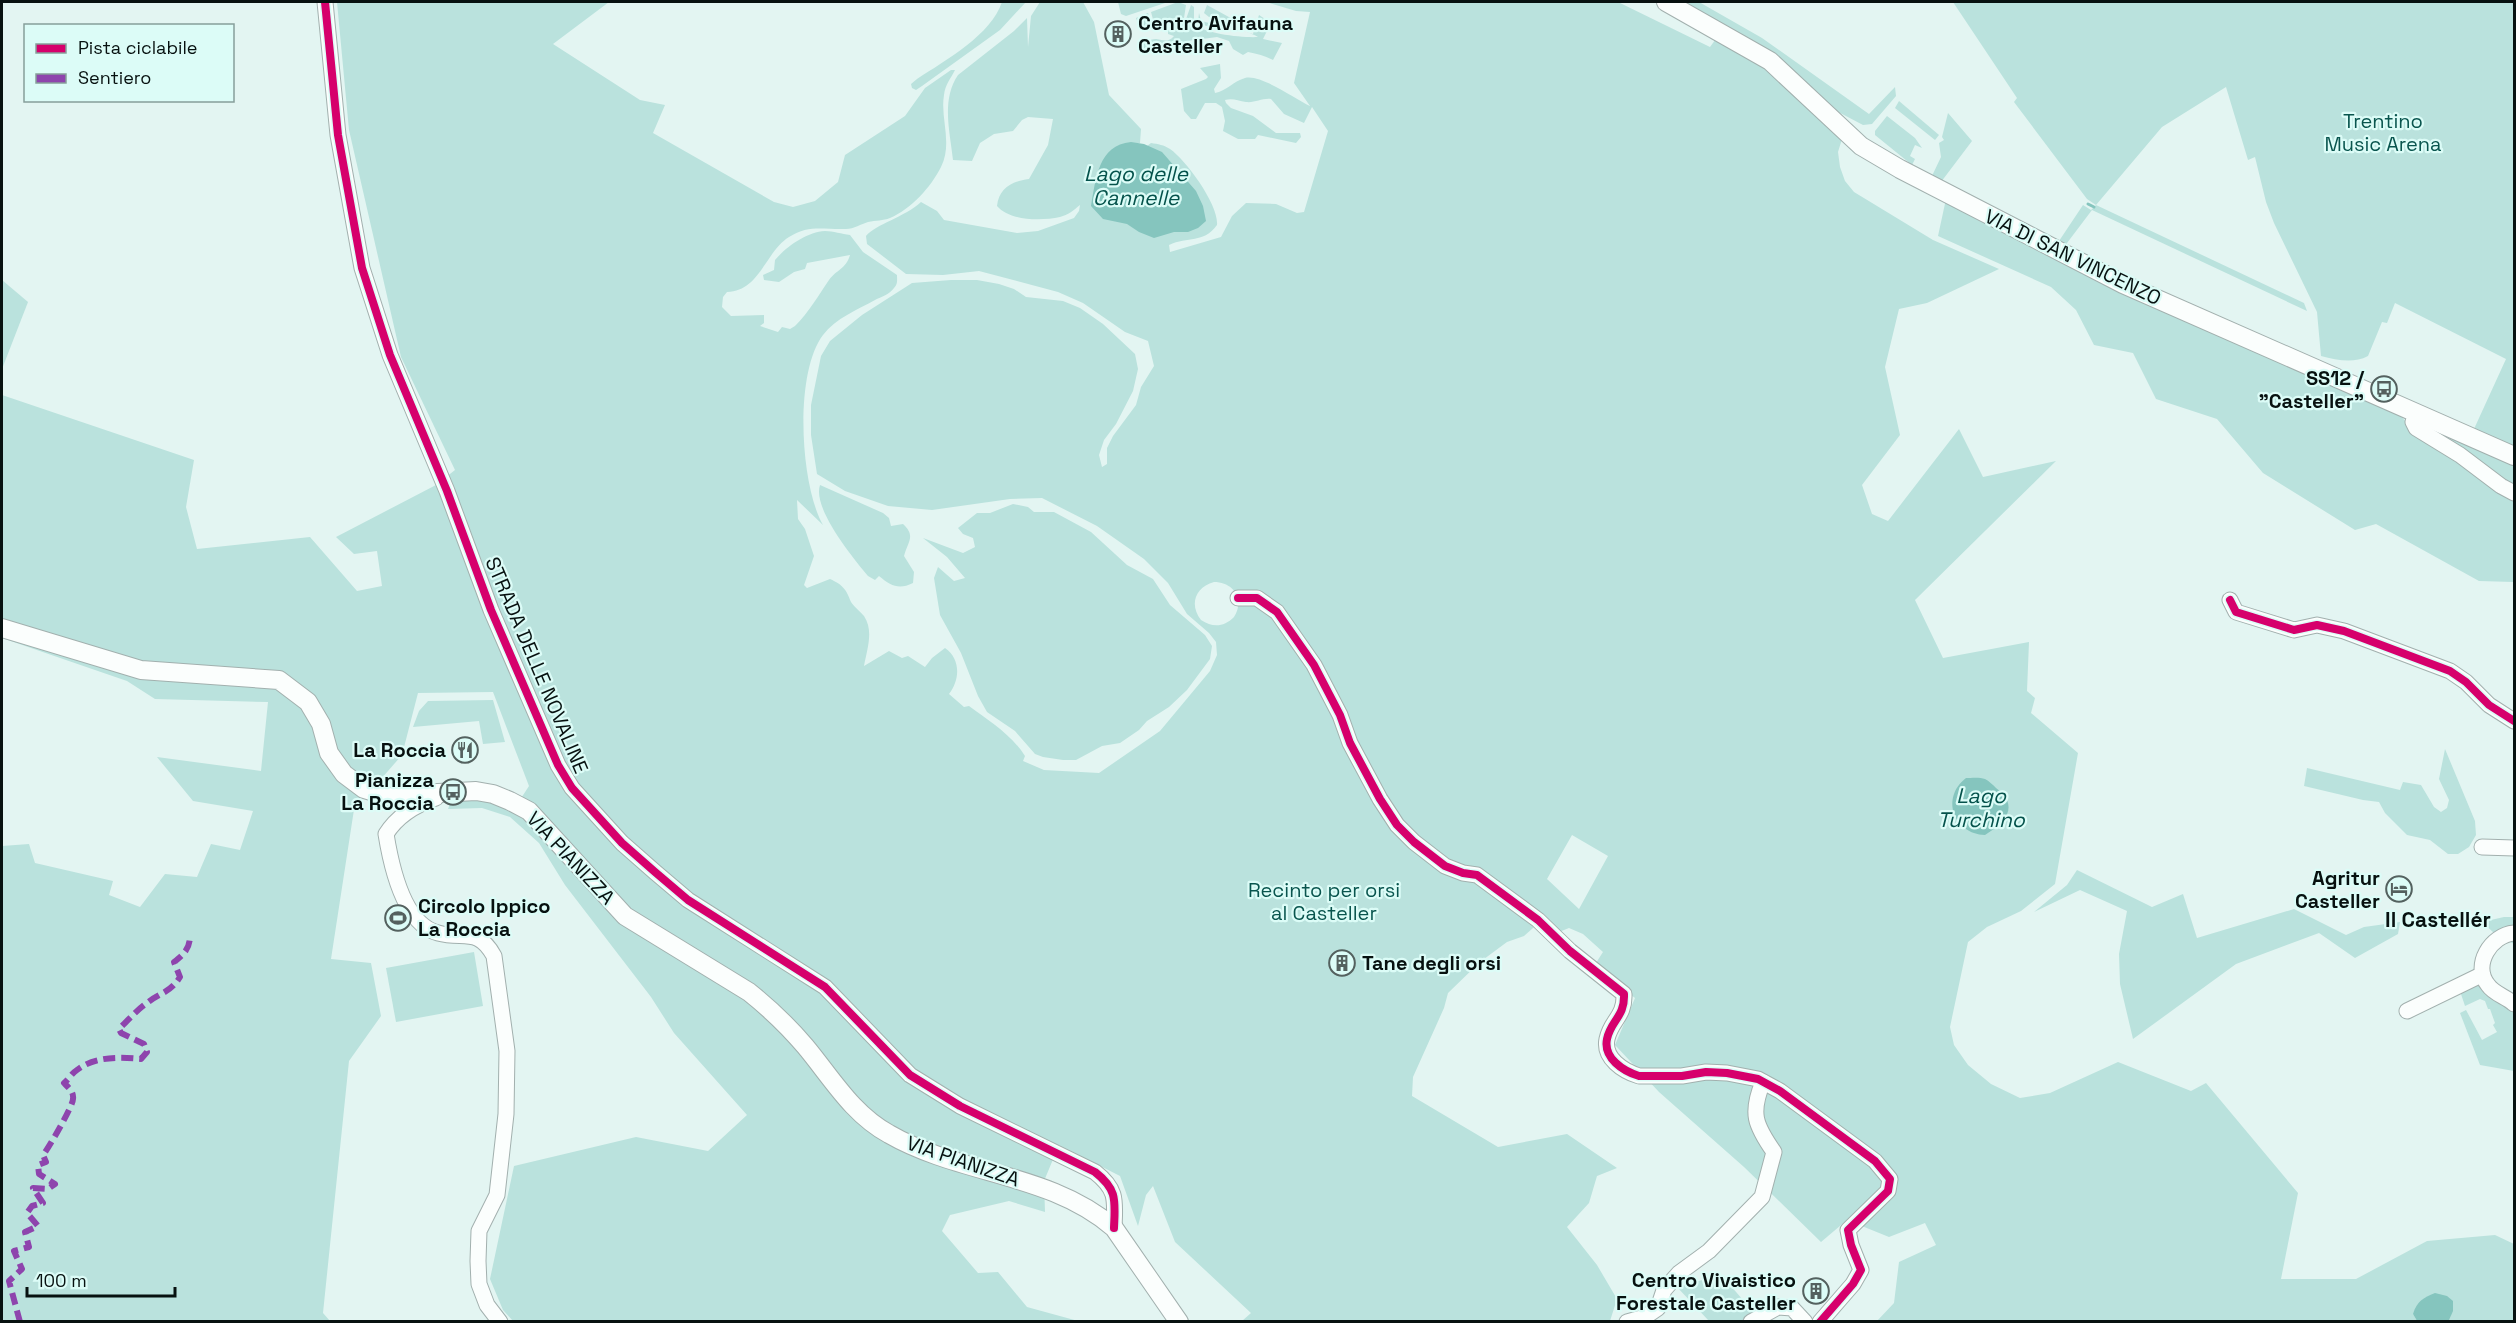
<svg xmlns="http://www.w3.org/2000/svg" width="2516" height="1323" viewBox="0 0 2516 1323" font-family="'Space Grotesk',sans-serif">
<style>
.green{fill:#bae2dd;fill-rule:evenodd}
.water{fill:#85c5be}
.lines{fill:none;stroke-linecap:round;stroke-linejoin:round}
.stream{stroke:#85c5be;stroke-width:3}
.minor-casing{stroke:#a2b0ae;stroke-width:17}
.major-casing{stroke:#a2b0ae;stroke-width:20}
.minor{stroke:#fbfefd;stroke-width:15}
.major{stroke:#fbfefd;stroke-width:18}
.quiet{stroke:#8e44ad;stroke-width:6;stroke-dasharray:12 6;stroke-linecap:butt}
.cycleway-casing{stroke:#dcfcf7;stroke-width:11}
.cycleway{stroke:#d6006c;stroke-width:8}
.labels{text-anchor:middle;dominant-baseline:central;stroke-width:4.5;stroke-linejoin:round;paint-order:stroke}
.poi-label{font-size:20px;font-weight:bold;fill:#071110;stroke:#dcfcf7;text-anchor:end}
.park-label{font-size:20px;fill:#09554e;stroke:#dcfcf7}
.street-label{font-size:20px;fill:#071110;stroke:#dcfcf7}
.water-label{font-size:21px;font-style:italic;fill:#04524b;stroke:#dcfcf7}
.neighbourhood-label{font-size:21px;font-weight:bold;fill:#071110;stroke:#dcfcf7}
</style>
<rect width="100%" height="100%" fill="#e3f5f2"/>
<!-- green -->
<g class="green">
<path d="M337,2H609L553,44L640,100L665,105L653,133L774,202L793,207L815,201L838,182L845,155L905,116L925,88L951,70H955C951,78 945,85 944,95C940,119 953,143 941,167C931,187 911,209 890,218C883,221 876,220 868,222C861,224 854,229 846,229C825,230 809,224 789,237C765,252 760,291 727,292L723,297L722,307L731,316L764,315V323L760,326L778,332L782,327L790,329L795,326C809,312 818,296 829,280C836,270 846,269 850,255L807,263L805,269L794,272L779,282L764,280L763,275L774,270L775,260C787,246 807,232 825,231C833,231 842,234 850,235L863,252L897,275C897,280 898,284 894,288C890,294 881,297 875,300C857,310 836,318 823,335C794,373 800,485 823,525L797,500L798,519L805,529L814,556L804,585L807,588L830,579C843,585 846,589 851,602C854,607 860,611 864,616C874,631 867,649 864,666L889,651L902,658L908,656L925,667L932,658L945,648C961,659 960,680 949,694L964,707L969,706C988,720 1012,735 1025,756L1023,761L1044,770L1099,773L1160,731L1210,671L1217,655L1216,642L1209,633L1187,614L1168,583L1144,559L1097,526L1042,498L1010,499L932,510L888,506L845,491L817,474L811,435V405L821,356L830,341L862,315L912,283L951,280H977L999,284L1014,289L1026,297L1063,301L1080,308L1103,324L1135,354L1138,369L1133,391L1116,424L1104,440L1099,455L1102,467L1107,464V448L1113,436L1136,405L1141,387L1154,366L1148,341L1125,332L1083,303L1058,292L979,271L943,275L906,274L867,244L866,236C876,224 905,217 921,202L937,211L944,220L1017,233L1038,231L1074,218L1079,211L1080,205C1074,210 1068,215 1060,217C1041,221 1010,221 997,206C999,188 1012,181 1029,179L1048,145L1053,119L1028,117L1022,120L1013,131L994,134L980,143L972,161L953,160C950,132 941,100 958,75L1014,31L1027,18L1028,47L1031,16L1040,2H1083L1094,22L1109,95L1141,129L1140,143L1118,149L1147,146L1151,143C1158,144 1164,145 1170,149C1186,160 1219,205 1217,225C1203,244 1188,236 1169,245L1170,252L1221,237L1232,216L1246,203L1276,204L1297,213L1304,212L1328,131L1312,107L1304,123L1284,114L1271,99C1262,98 1255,103 1246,102C1238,101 1233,98 1225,100L1226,103L1231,108L1253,116L1276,133H1300L1301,137L1296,143L1258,135L1255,139H1238L1223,131L1225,121L1222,107L1216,103H1205L1196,119H1191L1184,111L1181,89L1206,79L1208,77L1200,68L1220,64L1221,78L1214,89L1215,93C1226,91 1234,81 1245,78C1261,74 1295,99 1310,106L1294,83L1310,12L1296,11L1266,2H1618L1710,47L1718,36L1745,50L1842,139L1838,152L1840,167L1845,181L1854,192L1933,240L1999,269L1927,303L1899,309L1885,367L1900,435L1862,485L1872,514L1888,521L1959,429L1983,477L2056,461L1915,600L1943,658L2029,642L2027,691L2035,698L2031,713L2078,753L2055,884L2021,911L1987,927L1968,942L1950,1027L1954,1045L1968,1065L1991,1084L2020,1098L2050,1093L2118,1062L2191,1091L2206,1083L2298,1193L2281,1279H2356L2427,1241L2495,1235L2514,1244V1321H2447L2449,1320L2413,1314L2417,1321H1877L1894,1303L1899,1262L1936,1245L1925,1223L1889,1237L1847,1220L1821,1242L1744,1167L1659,1092L1615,1045L1635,998L1594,966L1603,952L1583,934L1569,928L1559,932L1542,920L1524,936L1507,942L1480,962L1448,993L1444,1008L1413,1077L1412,1096L1498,1147L1567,1134L1617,1168L1597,1176L1589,1203L1567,1227L1597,1265L1617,1299L1610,1321H1242L1251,1313L1175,1242L1153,1186L1146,1195L1138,1226L1120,1176L1059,1145L1044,1181L1045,1212L1009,1201L950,1215L942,1231L978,1273L998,1272L1027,1307L1078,1321H513L503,1310L490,1279L514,1166L636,1137L708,1151L747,1115L674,1033L651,997L565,885L539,843L510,817L482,808L448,809L452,798L477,796L516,806L529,786L493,692L418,693L402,755L381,779L355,803L331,959L371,963L381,1016L349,1061L323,1313L330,1321H2V846L29,844L35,863L113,881L109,895L140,907L165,874L197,877L211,844L240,850L253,811L193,801L157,757L261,771L268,702L155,699L127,681L2,638V395L194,460L186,507L197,549L310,537L357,591L382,586L377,551L354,554L336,537L436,485L455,470L401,357L349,130ZM1214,582C1234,582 1245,600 1234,617C1224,627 1213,628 1201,620C1189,605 1195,587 1214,582ZM1572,835L1608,856L1579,909L1547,879Z"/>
<path d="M1002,2H1026L1000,30L922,86L916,90L912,88L911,84L917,79C946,60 991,35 1002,2Z"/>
<polygon points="1118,2 1168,2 1126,16 1121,14"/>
<polygon points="1178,2 1186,5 1184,18 1161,26 1159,21 1154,23 1151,12"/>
<polygon points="1677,2 1699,2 1762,38 1869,114 1895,87 1896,96 1872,124 1863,125 1825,105"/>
<path d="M1953,2H2514V447L2474,429L2506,359L2395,303L2387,323L2382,322L2368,356C2353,364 2337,360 2321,356L2317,312L2274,223L2266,202L2255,157L2248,160L2226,87L2162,127L2096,205L2304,303L2307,311L2092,210L2064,247L2057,244L2083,205L2091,210L2096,205L2087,199L2014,102L2017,98Z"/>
<path d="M1191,5L1194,7V24C1204,34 1244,38 1258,37C1243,27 1216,33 1198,22L1199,13L1201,21L1253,34L1259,15L1271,23L1263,39L1282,43L1273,60C1265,56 1258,54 1248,52L1243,55L1233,49L1229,41L1217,37L1187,41L1175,47L1151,46L1142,49L1137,46C1142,44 1150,39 1156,39C1164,40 1168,43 1174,36L1168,34V29L1185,22Z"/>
<polygon points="1207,5 1247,27 1209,17 1204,13"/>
<polygon points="1148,13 1152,24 1140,29 1136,18"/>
<polygon points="1899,101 1939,135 1935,140 1895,108"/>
<polygon points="1948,113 1972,141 1941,182 1931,178 1941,157 1939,143 1944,140 1942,137"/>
<polygon points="1887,116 1915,138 1922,148 1915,145 1910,156 1915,159 1912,165 1875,135 1875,131"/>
<polygon points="1946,199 2397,411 2414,432 2514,497 2514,582 2479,581 2376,524 2355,530 2263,473 2217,419 2156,399 2133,353 2094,345 2076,310 2051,287 1938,236"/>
<polygon points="2,280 28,302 2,369"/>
<polygon points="2425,423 2514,462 2514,488 2440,437"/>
<path d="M820,485L883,513L889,518L891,526L903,524C916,536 908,541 904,556L914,572L913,583C899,590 891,586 879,576L875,580L868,576C853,558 812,508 820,485Z"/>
<polygon points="1013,504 1028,507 1034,512 1054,512 1091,532 1127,565 1153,579 1170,605 1205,635 1212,646 1210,659 1187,690 1169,707 1147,721 1139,730 1120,743 1102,746 1076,760 1063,760 1043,757 1035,754 1015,731 987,712 978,696 961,653 940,615 934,578 938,567 954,581 965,578 947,557 923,538 963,553 975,547 973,538 963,534 958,528 977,513 990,513"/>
<polygon points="493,700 505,742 483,744 479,721 413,727 419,711 428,701"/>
<polygon points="2445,749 2475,821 2476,835 2469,847 2458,854 2448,854 2430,840 2407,835 2385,813 2379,802 2363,800 2304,786 2307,768 2400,790 2403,782 2421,785 2434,807 2441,812 2447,808 2449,800 2439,779"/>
<polygon points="2077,870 2152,907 2183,894 2197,938 2294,909 2346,935 2364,927 2400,922 2398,934 2355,958 2319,933 2236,964 2133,1039 2120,984 2119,954 2127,911 2080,890 2034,912 2067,885"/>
<polygon points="2504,917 2514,917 2514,944 2494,933 2482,922"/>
<polygon points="474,952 483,1006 396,1022 386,968"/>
<polygon points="2479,982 2514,1011 2514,1071 2480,1065 2460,1013 2466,1010 2482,1040 2497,1032 2493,1025 2495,1023 2490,1009 2488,1009 2485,1001 2480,999 2465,1006 2460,991"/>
<polygon points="1713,1277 1724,1278 1761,1321 1709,1321 1677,1287"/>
</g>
<!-- water -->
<g class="water">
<path d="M1131,142L1144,144L1162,152L1196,191L1203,206L1206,221L1198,228L1188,232H1174L1154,238L1139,232L1127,224L1103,219L1091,206C1096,179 1098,145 1131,142Z"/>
<path d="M1966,778C1971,778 1980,777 1985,779C1989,781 1993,785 1996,788C2020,806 2006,822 1985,835C1954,834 1940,798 1966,778Z"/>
<path d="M2435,1293L2447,1296L2453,1301V1311L2449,1320L2417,1321L2413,1314C2417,1301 2423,1298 2435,1293Z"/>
</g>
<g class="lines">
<!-- stream -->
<polyline class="stream" points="2088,204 2094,207"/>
<!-- minor casing -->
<g class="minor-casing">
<g id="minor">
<path d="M325,2L338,135L362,268L390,355L447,491L491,610L558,765L572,788L622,843L655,872L688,900L825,987L910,1075L960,1106L1095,1172C1118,1190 1115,1201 1114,1228"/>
<polyline points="2416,413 2413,422 2416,428 2460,455 2501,486 2514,493"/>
<path d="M1238,598H1257L1277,612L1314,665L1340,715L1350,743L1380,799L1397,825L1414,842L1445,866L1463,873L1477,875L1538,920L1570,951L1624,994C1625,1017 1611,1020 1607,1039C1603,1058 1623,1071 1639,1076H1682L1706,1072L1727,1073L1758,1079L1780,1091L1875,1161L1890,1179L1888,1191L1848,1230L1851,1245L1861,1270L1853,1284L1820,1322"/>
<polyline points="2230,600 2236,612 2294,630 2317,625 2344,631 2450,671 2466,682 2489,705 2514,721"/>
<path d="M436,798C415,805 398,815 386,834C391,865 403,924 438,933C464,940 478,927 494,956L507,1051L506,1114L497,1195L479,1231L478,1261L479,1284L487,1305L500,1322"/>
<polyline points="2482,847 2514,848"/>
<path d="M2514,933C2491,935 2472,965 2488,985C2494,994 2507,997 2514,1004"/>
<polyline points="2407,1011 2481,975"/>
<path d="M1627,1322L1645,1317L1658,1308L1664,1290L1679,1273L1709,1251L1762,1197L1774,1152C1755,1125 1750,1113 1763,1082"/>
<polyline points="1751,1322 1778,1307 1792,1308 1805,1322"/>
</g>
</g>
<!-- major casing -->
<g class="major-casing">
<g id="major">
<polyline points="1666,2 1770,61 1861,146 1900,169 2123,284 2514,456"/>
<path d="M2,628L141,670L279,680L308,702L321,724L329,753L344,774L364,789L394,798L438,793L476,791L493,794L510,801L529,811L625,916L749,992C769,1008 788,1026 805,1046C831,1077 852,1114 889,1134C960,1175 1051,1173 1114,1228L1179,1322"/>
</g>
</g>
<!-- minor -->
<use href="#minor" class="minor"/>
<!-- major -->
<use href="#major" class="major"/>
<!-- quiet -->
<path class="quiet" d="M20,1322L9,1281L22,1269L14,1251L29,1247L25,1232L38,1226L27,1213L32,1206L43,1203L33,1188L48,1189L55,1184L39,1174L38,1165L46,1162L43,1155C48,1149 73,1106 73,1099C74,1092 69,1088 64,1083C69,1079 72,1073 77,1070C95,1056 120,1057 141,1059L147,1052L144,1044L121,1033L119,1029C128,1020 137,1010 147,1003C161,992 170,993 180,977L174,962C184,954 190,949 190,935"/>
<!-- cycleway casing -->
<g class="cycleway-casing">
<g id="cycleway">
<path d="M325,2L338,135L362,268L390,355L447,491L491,610L558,765L572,788L622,843L655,872L688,900L825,987L910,1075L960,1106L1095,1172C1118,1190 1115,1201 1114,1228"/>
<path d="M1238,598H1257L1277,612L1314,665L1340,715L1350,743L1380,799L1397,825L1414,842L1445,866L1463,873L1477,875L1538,920L1570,951L1624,994C1625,1017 1611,1020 1607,1039C1603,1058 1623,1071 1639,1076H1682L1706,1072L1727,1073L1758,1079L1780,1091L1875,1161L1890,1179L1888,1191L1848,1230L1851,1245L1861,1270L1853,1284L1820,1322"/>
<polyline points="2230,600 2236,612 2294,630 2317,625 2344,631 2450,671 2466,682 2489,705 2514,721"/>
</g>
</g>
<!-- cycleway -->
<use href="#cycleway" class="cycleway"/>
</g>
<!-- icons -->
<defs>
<g id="building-ring" transform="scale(1.35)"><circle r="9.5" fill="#dcfcf7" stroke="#54615f" stroke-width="1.5"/><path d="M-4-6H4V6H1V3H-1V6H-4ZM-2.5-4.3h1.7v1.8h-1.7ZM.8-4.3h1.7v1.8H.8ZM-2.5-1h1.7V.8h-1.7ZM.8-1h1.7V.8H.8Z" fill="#54615f"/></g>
<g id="bus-ring" transform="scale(1.35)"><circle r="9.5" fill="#dcfcf7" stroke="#54615f" stroke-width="1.5"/><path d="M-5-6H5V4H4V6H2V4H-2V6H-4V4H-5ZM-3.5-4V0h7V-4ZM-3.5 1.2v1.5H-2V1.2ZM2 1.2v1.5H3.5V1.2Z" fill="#54615f"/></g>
<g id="restaurant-ring" transform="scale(1.35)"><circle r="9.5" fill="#dcfcf7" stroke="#54615f" stroke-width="1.5"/><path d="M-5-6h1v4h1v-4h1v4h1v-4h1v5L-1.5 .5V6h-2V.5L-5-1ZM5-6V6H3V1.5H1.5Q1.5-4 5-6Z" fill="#54615f"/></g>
<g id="hotel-ring" transform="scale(1.35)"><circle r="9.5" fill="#dcfcf7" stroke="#54615f" stroke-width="1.5"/><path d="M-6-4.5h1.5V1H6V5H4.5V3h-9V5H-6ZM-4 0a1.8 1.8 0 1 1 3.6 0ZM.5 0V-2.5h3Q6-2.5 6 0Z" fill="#54615f"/></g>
<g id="stadium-ring" transform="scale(1.35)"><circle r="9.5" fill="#dcfcf7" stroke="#54615f" stroke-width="1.5"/><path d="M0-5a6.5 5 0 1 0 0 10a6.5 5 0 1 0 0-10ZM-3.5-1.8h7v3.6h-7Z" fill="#54615f"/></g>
</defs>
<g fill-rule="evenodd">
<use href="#building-ring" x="1118" y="34"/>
<use href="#bus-ring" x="2384" y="389"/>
<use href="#restaurant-ring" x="465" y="750"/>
<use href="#bus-ring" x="453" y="792"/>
<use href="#hotel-ring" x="2399" y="889"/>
<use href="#stadium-ring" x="398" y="918"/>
<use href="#building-ring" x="1342" y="963"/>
<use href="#building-ring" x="1816" y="1291"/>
</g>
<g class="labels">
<!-- poi labels -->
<g class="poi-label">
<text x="1138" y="23" text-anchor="start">Centro Avifauna<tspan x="1138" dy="23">Casteller</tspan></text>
<text x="2364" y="378">SS12 /<tspan x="2364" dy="23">"Casteller"</tspan></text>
<text x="446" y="750">La Roccia</text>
<text x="434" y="780">Pianizza<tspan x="434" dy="23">La Roccia</tspan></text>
<text x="2380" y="878">Agritur<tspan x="2380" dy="23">Casteller</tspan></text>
<text x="418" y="906" text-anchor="start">Circolo Ippico<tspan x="418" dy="23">La Roccia</tspan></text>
<text x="1362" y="963" text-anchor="start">Tane degli orsi</text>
<text x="1796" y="1280">Centro Vivaistico<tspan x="1796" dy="23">Forestale Casteller</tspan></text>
</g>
<!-- park labels -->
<g class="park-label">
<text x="2383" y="121">Trentino<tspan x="2383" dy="23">Music Arena</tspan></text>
<text x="1324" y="890">Recinto per orsi<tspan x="1324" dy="23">al Casteller</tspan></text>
</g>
<!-- street labels -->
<g class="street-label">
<text transform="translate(2073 257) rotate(26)">VIA DI SAN VINCENZO</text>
<text transform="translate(537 665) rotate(67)">STRADA DELLE NOVALINE</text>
<text transform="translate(571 858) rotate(47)">VIA PIANIZZA</text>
<text transform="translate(963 1161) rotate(19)">VIA PIANIZZA</text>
</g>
<!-- water labels -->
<g class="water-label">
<text x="1136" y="173">Lago delle<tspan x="1136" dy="24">Cannelle</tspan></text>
<text x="1981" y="795">Lago<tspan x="1981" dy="24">Turchino</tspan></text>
</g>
<!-- neighbourhood labels -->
<g class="neighbourhood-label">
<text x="2438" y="919">Il Castellér</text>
</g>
</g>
<!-- border -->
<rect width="2516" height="1323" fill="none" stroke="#071110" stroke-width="6"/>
<!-- legend -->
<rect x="24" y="24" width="210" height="78" fill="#dcfcf7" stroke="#879e9b" stroke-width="1.5"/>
<rect x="36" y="44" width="30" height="9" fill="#d6006c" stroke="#879e9b" stroke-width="1.5"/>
<text x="78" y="54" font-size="18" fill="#071110">Pista ciclabile</text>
<rect x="36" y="74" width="30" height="9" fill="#8e44ad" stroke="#879e9b" stroke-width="1.5"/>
<text x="78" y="84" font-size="18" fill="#071110">Sentiero</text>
<!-- scale -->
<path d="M27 1287v9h148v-9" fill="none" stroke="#071110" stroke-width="3"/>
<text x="36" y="1287" font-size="18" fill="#071110" stroke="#dcfcf7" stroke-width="4.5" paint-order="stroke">100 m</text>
</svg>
